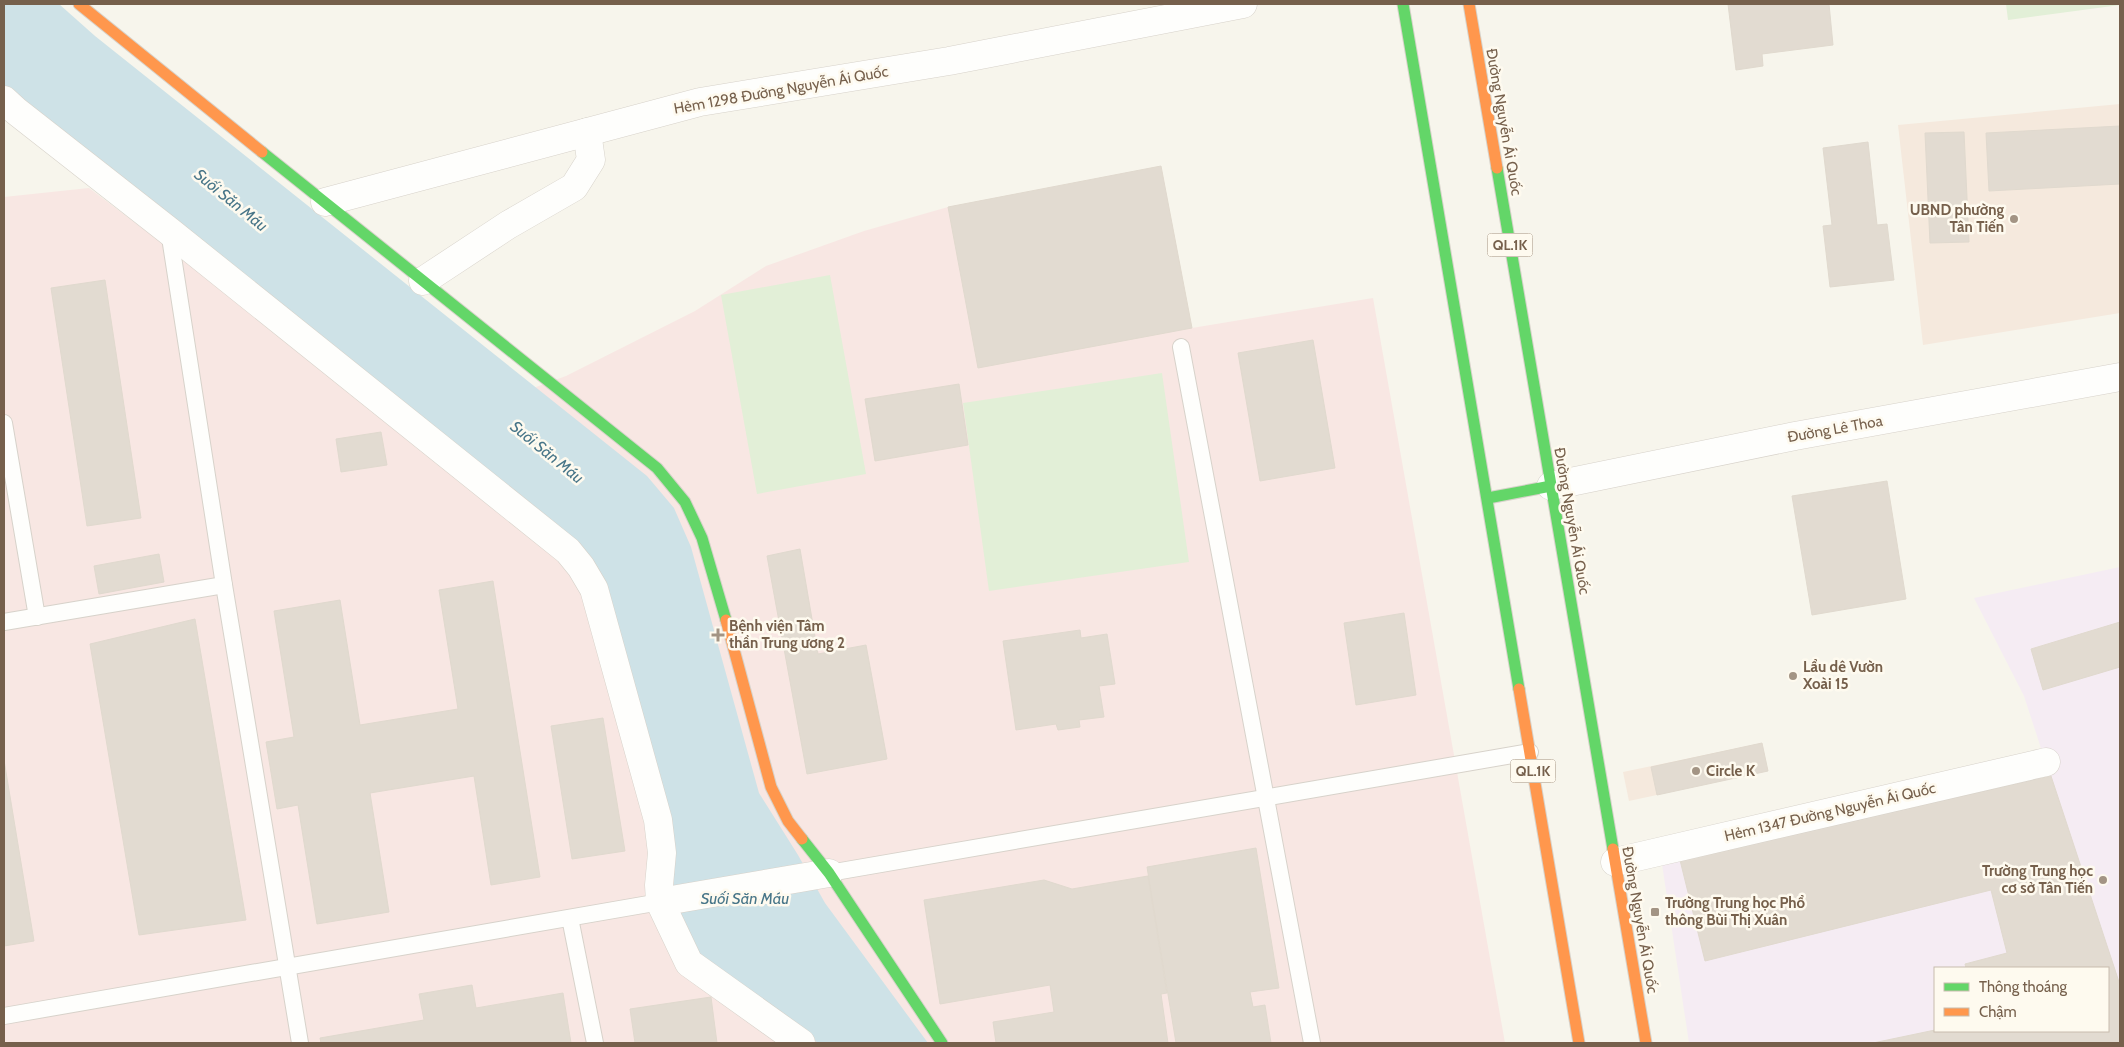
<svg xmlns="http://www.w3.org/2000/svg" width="2124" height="1047" viewBox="0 0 2124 1047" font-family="Cabin,sans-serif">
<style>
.commercial{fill:#f5e9dd}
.education{fill:#f5ecf3;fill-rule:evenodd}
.medical{fill:#f8e7e3}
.green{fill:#e2efd7}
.water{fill:#cee2e7}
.building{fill:#e2dbd1;stroke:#e0d9ce}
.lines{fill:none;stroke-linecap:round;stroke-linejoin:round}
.lane-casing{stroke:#d7d2ca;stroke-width:18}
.street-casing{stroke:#d7d2ca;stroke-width:29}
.fast-casing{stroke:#d7d2ca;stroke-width:13}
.slow-casing{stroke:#d7d2ca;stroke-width:13}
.lane{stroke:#fefefc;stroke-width:16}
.street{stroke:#fefefc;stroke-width:28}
.fast{stroke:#63d668;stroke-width:11}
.slow{stroke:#ff974d;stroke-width:11}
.poi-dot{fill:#a39484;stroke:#fefaef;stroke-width:2}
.labels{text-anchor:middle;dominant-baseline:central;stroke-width:5;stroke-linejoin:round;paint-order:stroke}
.shield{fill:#fefaef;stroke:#9f8e7d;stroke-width:1}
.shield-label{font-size:14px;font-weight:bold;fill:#76604c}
.street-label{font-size:15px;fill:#76604c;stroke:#fefaef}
.poi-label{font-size:15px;font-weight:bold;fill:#76604c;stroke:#fefaef;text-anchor:start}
.water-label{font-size:16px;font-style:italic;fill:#477588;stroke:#fefaef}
</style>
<rect width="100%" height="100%" fill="#f7f5ec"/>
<!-- commercial -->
<g class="commercial">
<polygon points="2120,104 2120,313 1923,345 1898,125"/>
<polygon points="1762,743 1768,771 1629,801 1623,772"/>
</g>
<!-- education -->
<path class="education" d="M2120,567V1043H1689L1662,864L2050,776L2024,696L1974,598ZM1935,968H2108V1031H1935Z"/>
<!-- medical -->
<polygon class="medical" points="1161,166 1192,328 1373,298 1505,1043 4,1043 4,197 89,188 194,267 432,425 566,376 695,311 766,266 864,231 948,207"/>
<!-- green -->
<g class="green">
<polygon points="2006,4 2120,4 2120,5 2008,20"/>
<polygon points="830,275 866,474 757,494 721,295"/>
<polygon points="1162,373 1189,562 989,591 963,403"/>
</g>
<!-- water -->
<polygon class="water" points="4,4 59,4 95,36 647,476 674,508 691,547 759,793 798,855 825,903 928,1043 818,1043 700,954 681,922 673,891 675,847 605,580 585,550 558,525 4,88"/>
<!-- building -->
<g class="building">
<polygon points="1728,4 1829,4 1833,45 1762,54 1763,66 1736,70"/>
<polygon points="2120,126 2120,184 1989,191 1986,133"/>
<polygon points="1964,132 1969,242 1930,243 1925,133"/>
<polygon points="1868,142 1877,225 1887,224 1894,280 1830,287 1823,226 1832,225 1823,148"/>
<polygon points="1161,166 1192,328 978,368 948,207"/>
<polygon points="105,280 141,518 87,526 51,288"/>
<polygon points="1313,340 1335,468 1260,481 1238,353"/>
<polygon points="959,384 968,445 875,461 865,399"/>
<polygon points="381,432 387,465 341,472 336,439"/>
<polygon points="1887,481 1906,599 1812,615 1792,496"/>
<polygon points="800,549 818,654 866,645 887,759 807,774 767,556"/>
<polygon points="159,554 164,582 99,594 94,566"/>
<polygon points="493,581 540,877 491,885 474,776 370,793 389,912 317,924 298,805 277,809 266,742 294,737 274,611 340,600 360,725 458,709 439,590"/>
<polygon points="1404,613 1416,695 1356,705 1344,623"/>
<polygon points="195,619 246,920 139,935 90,644"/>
<polygon points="2120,622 2120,667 2043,690 2031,649"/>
<polygon points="1080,630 1081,638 1107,634 1115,684 1099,686 1104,717 1079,720 1080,727 1058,730 1056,724 1016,730 1003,641"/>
<polygon points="603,718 625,851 572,859 551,726"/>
<polygon points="1762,743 1768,771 1657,795 1651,767"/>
<polygon points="4,760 34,941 4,946"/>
<polygon points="2051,776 2120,985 2120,1043 1873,1043 1935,1030 2108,1031 2108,968 1966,968 1965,964 2007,953 1991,890 1705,961 1680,860"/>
<polygon points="1256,848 1279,988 1250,992 1253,1007 1265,1005 1271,1043 1176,1043 1147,867"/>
<polygon points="1148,876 1167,993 1161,994 1168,1043 996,1043 993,1022 1054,1012 1050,985 940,1004 924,900 1044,880 1072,889"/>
<polygon points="472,985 476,1008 563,993 571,1043 321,1043 320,1038 424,1020 419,994"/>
<polygon points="711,997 717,1043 635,1043 630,1009"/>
</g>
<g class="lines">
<!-- lane casing -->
<g class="lane-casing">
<g id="lane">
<polyline points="169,231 224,585 300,1043"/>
<polyline points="1181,347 1312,1043"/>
<polyline points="4,423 37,617"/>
<polyline points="4,622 224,585"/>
<polyline points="829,873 1530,752"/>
<polyline points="570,918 595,1043"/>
<polyline points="4,1016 660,902"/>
</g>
</g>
<!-- street casing -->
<g class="street-casing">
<g id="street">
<polyline points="4,100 16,111 169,231 568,551 581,567 594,589 658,820 662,853 659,885 660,902 689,963 801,1043"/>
<polyline points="325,202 700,102 949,61 1243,4"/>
<polyline points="423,281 508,225 574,187 591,160 587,132"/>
<polyline points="1551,486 1795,436 2120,377"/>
<polyline points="1615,862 2046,762"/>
<polyline points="660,902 829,873"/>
</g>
</g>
<!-- fast casing -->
<g class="fast-casing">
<g id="fast">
<polyline points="1403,4 1519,689"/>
<polyline points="262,152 657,468 685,502 702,538 726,620"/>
<polyline points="1497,168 1613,849"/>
<polyline points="1488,498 1551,486"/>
<polyline points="802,839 829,873 942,1043"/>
</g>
</g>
<!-- slow casing -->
<g class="slow-casing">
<g id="slow">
<polyline points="79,4 262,152"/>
<polyline points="1469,4 1497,168"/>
<polyline points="726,620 771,787 788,821 802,839"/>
<polyline points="1519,689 1579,1043"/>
<polyline points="1613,849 1646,1043"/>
</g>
</g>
<!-- lane -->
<use href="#lane" class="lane"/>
<!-- street -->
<use href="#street" class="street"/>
<!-- fast -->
<use href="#fast" class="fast"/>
<!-- slow -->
<use href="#slow" class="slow"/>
</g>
<!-- markers -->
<g class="poi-dot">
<circle cx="2014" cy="219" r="5"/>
<path d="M715.5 627.5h5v5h5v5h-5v5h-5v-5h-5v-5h5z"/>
<circle cx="1793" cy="676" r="5"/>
<circle cx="1696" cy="771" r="5"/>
<circle cx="2103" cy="880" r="5"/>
<rect x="1650" y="907" width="10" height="10" rx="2.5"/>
</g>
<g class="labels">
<!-- shield labels -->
<g class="shield">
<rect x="1487.5" y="233.5" width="45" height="23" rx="4"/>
<rect x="1510.5" y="759.5" width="45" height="23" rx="4"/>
</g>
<g class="shield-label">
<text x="1510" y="245">QL.1K</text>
<text x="1533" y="771">QL.1K</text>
</g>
<!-- street labels -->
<g class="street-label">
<text transform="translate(781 90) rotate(-10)">Hẻm 1298 Đường Nguyễn Ái Quốc</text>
<text transform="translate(1504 122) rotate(80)">Đường Nguyễn Ái Quốc</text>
<text transform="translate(1835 429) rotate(-10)">Đường Lê Thoa</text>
<text transform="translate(1572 521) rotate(80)">Đường Nguyễn Ái Quốc</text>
<text transform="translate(1830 812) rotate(-13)">Hẻm 1347 Đường Nguyễn Ái Quốc</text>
<text transform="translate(1640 920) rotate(80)">Đường Nguyễn Ái Quốc</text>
</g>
<!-- poi labels -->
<g class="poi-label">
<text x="2004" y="210" text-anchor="end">UBND phường<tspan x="2004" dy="17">Tân Tiến</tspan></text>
<text x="729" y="626">Bệnh viện Tâm<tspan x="729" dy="17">thần Trung ương 2</tspan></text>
<text x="1803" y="667">Lẩu dê Vườn<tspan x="1803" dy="17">Xoài 15</tspan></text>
<text x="1706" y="771">Circle K</text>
<text x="2093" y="871" text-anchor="end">Trường Trung học<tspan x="2093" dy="17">cơ sở Tân Tiến</tspan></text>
<text x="1665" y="903">Trường Trung học Phổ<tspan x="1665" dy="17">thông Bùi Thị Xuân</tspan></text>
</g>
<!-- water labels -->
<g class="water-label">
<text transform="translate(231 200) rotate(39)">Suối Săn Máu</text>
<text transform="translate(547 452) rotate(39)">Suối Săn Máu</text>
<text x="745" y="898">Suối Săn Máu</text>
</g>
</g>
<!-- border -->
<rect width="2124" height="1047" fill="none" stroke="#76604c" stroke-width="10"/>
<!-- legend -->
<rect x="1934" y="967" width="175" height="65" fill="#fefaef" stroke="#c8bcae"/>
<rect x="1944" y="983" width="25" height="8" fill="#63d668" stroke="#c8bcae"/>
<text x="1979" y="992" font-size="15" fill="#76604c">Thông thoáng</text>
<rect x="1944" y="1008" width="25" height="8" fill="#ff974d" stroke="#c8bcae"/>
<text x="1979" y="1017" font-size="15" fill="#76604c">Chậm</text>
</svg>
